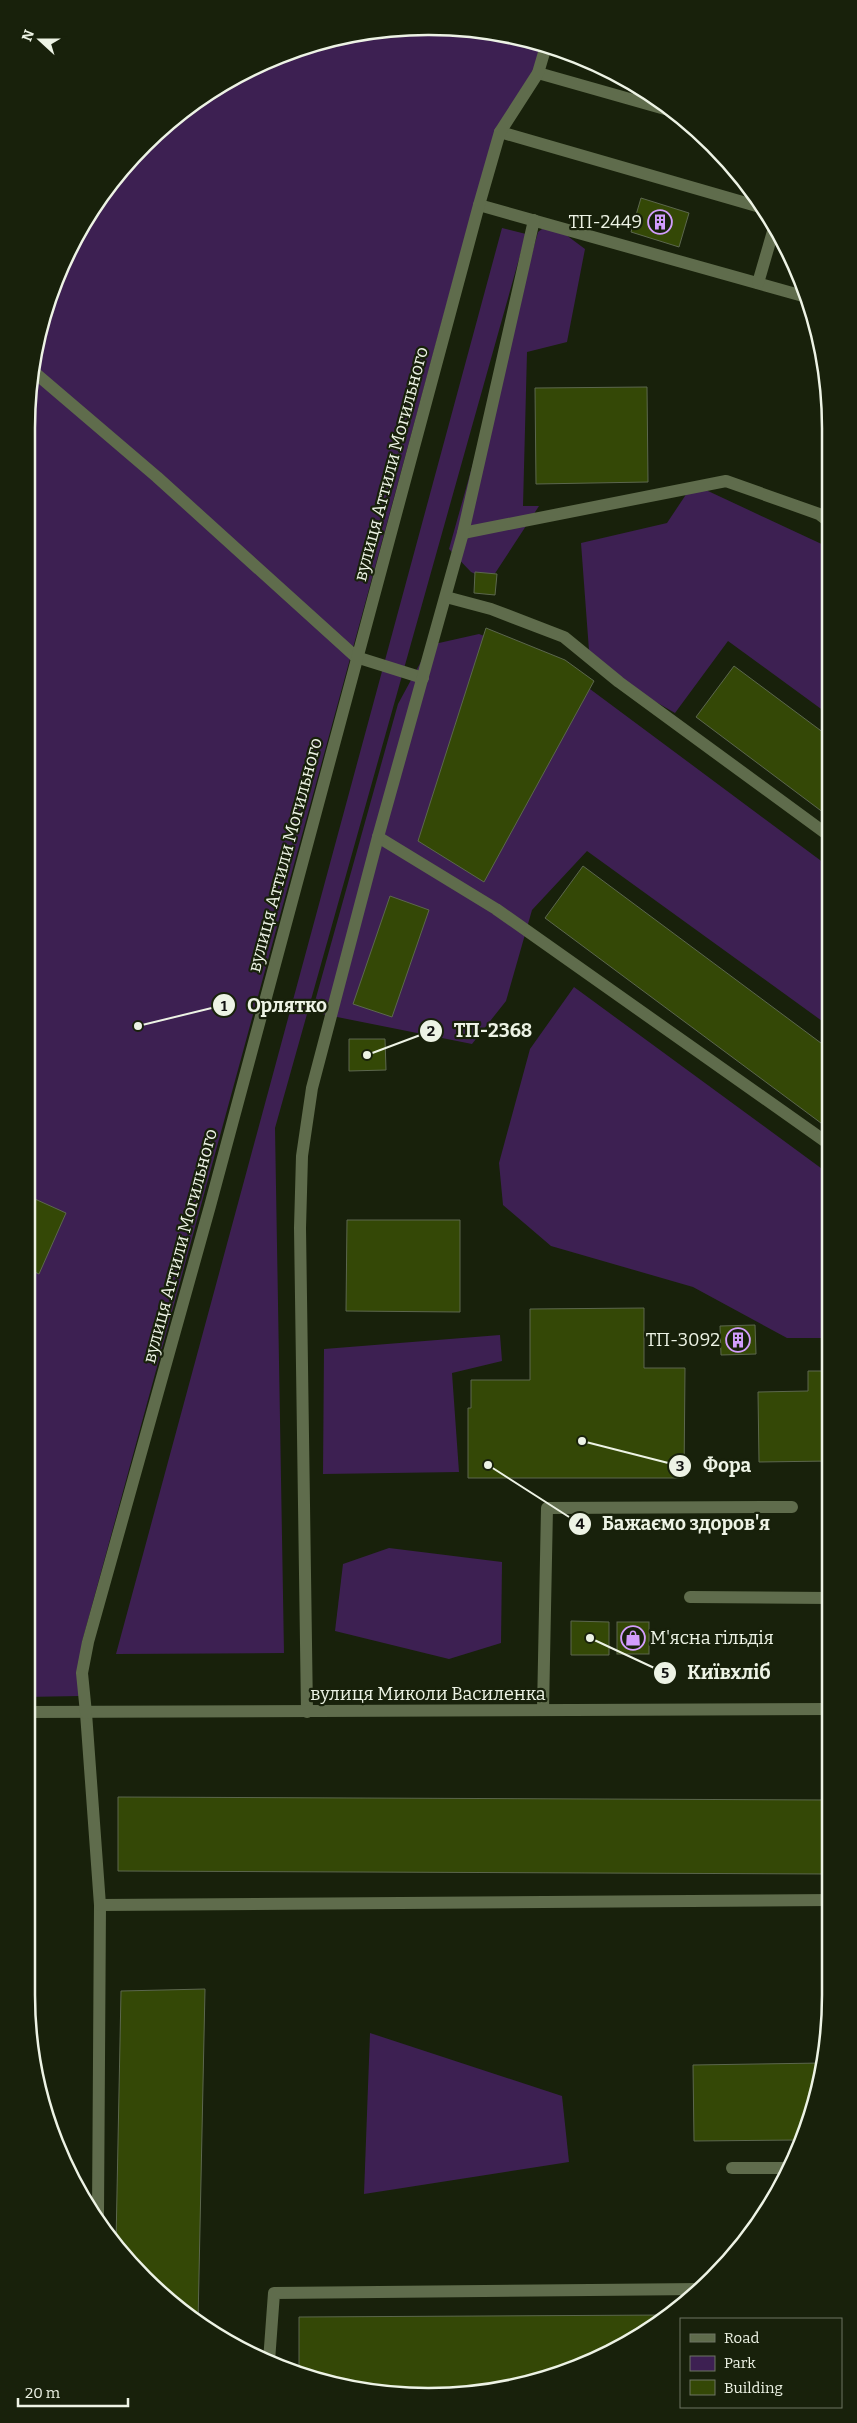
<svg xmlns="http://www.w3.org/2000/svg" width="857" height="2423" viewBox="0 0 857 2423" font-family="Bitter,serif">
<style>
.green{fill:#3d2052}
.building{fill:#344806;stroke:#5c674e}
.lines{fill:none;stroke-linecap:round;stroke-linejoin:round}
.service{stroke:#5f6c4c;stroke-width:12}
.minor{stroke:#5f6c4c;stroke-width:12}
.labels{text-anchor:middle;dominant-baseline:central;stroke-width:4.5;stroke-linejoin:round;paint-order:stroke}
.poi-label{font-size:18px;fill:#edf3e5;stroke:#18210b;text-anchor:end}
.street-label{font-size:18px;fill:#edf3e5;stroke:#18210b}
.rim{fill:none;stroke:#edf3e5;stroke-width:2.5}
.leader{fill:none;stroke:#edf3e5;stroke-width:2}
.callout-dot{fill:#edf3e5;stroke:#18210b;stroke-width:2}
.mark-label{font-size:15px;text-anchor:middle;font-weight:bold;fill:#111}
.callout-label{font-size:19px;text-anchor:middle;font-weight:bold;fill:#edf3e5;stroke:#18210b;stroke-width:4.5;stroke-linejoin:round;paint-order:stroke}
</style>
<rect width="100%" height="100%" fill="#18210b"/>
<!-- green -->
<g class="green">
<path d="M455,27L532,40L543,44L535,72L474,204L82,1642L80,1696L26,1697V429C29,405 32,381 36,357C37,346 37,334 40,324C84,169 216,53 375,30C401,26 429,28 455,27Z"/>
<polygon points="550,223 585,249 567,342 527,352 523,506 539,506 490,581 471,572 449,549 538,232"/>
<polygon points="502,228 526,234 275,1128 284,1653 116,1654"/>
<polygon points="693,484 828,547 828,714 728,641 675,713 590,664 581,543 667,523"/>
<polygon points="479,634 555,663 828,866 829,1026 587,851 532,910 506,1001 472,1044 312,1012 398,704 430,645"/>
<polygon points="574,987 829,1174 829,1338 787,1338 693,1287 551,1246 503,1205 499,1163 530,1049"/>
<polygon points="500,1335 502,1361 452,1373 459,1472 323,1474 324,1349"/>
<polygon points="389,1548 502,1562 501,1643 449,1659 335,1631 343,1564"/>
<polygon points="370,2033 562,2096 569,2162 364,2194"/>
</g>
<!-- building -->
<g class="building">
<polygon points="641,198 689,213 679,247 631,232"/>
<polygon points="647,387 648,482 536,484 535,388"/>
<polygon points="475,572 497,574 495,595 474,593"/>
<polygon points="486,628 565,660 594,681 484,882 418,841"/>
<polygon points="734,666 828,736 828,816 696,717"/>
<polygon points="583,866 829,1049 829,1129 545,918"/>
<polygon points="390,896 429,910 392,1017 353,1004"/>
<polygon points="349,1039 385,1039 386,1070 349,1071"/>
<polygon points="26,1195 66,1213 39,1274 26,1268"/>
<polygon points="347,1220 460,1220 460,1312 346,1311"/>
<polygon points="644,1308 644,1368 685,1368 684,1478 468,1478 468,1408 471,1408 471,1380 530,1380 530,1309"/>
<polygon points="755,1325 756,1354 721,1355 720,1326"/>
<polygon points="808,1371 829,1371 830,1461 759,1462 758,1392 808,1391"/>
<polygon points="571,1621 609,1622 609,1655 571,1655"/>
<rect x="617" y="1622" width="32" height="32"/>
<polygon points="118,1797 830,1800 830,1874 118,1871"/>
<polygon points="205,1989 198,2323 184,2314 126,2260 116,2243 121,1991"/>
<polygon points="822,2063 817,2098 798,2140 694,2141 693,2065"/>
<polygon points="668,2315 652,2329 532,2383 475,2393 374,2393 299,2370 299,2317"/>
</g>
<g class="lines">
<!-- service -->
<g class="service">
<polyline points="538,73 665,109"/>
<polyline points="500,132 760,207"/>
<polyline points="479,205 803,296"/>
<polyline points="758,283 774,228"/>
<polyline points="34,372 157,477 356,657 423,678"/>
<polyline points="463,533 726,481 819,514 828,521"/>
<polyline points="446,597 491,609 564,637 619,682 828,835"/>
<polyline points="378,837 496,909 829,1144"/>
<polyline points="690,1597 830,1598"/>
<polyline points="543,1710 547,1508 792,1507"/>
<polyline points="307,1712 300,1228 302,1156 312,1088 378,837 463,533 534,220"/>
<polyline points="86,1713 100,1905 98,2214"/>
<polyline points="100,1905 831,1900"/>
<polyline points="732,2168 786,2168"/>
<polyline points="269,2361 274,2293 700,2289"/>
</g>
<!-- minor -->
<g class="minor">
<polyline points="26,1712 830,1709"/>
<polyline points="86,1713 82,1673 88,1642 210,1206 479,205 500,132 538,73 546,46"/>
</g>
</g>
<!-- icons -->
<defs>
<g id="building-ring" transform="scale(1.25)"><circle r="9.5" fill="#18210b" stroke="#d29dfd" stroke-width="1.5"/><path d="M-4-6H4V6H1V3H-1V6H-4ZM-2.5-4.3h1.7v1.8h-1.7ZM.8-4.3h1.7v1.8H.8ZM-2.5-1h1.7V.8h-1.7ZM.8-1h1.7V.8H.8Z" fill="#d29dfd"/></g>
<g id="shop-ring" transform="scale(1.25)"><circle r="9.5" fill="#18210b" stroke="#d29dfd" stroke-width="1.5"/><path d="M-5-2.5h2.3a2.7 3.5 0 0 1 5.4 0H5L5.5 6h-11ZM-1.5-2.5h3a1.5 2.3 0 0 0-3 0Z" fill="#d29dfd"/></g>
</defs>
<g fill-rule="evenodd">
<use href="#building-ring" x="660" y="222"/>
<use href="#building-ring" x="738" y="1340"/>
<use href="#shop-ring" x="633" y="1638"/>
</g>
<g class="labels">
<!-- poi labels -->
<g class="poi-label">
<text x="642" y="222">ТП-2449</text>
<text x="720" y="1340">ТП-3092</text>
<text x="650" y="1638" text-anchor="start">М'ясна гільдія</text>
</g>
<!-- street labels -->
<g class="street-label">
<text transform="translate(391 464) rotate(-75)">вулиця Аттили Могильного</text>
<text transform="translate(285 855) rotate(-75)">вулиця Аттили Могильного</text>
<text transform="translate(180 1246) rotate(-75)">вулиця Аттили Могильного</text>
<text x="428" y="1694">вулиця Миколи Василенка</text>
</g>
</g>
<!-- crop -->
<path d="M0 0H857V2423H0ZM428 35H429A393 393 0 0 1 822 428V1995A393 393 0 0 1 429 2388H428A393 393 0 0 1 35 1995V428A393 393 0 0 1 428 35Z" fill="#18210b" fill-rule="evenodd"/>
<path class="rim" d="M428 35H429A393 393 0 0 1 822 428V1995A393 393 0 0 1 429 2388H428A393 393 0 0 1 35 1995V428A393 393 0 0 1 428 35Z"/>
<!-- callouts -->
<path class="leader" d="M138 1026L224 1005M367 1055L431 1031M582 1441L680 1466M488 1465L580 1524M590 1638L665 1673"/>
<g class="callout-dot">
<circle cx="138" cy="1026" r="5"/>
<circle cx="367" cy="1055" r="5"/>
<circle cx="582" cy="1441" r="5"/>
<circle cx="488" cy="1465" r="5"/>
<circle cx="590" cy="1638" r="5"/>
<circle cx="224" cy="1005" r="12"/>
<circle cx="431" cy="1031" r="12"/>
<circle cx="680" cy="1466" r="12"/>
<circle cx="580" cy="1524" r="12"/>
<circle cx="665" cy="1673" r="12"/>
</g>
<g class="mark-label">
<text x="224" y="1011">1</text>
<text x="431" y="1036">2</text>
<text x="680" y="1471">3</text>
<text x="580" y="1529">4</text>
<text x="665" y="1678">5</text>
</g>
<g class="callout-label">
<text x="287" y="1012">Орлятко</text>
<text x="493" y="1037">ТП-2368</text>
<text x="727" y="1472">Фора</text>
<text x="686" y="1530">Бажаємо здоров'я</text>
<text x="729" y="1679">Київхліб</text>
</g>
<!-- legend -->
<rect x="680" y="2318" width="162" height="90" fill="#18210b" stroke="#6d7562"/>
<rect x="690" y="2334" width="25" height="8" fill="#5f6c4c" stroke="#6d7562"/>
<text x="724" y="2343" font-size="15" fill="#edf3e5">Road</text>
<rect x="690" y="2356" width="25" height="15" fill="#3d2052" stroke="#6d7562"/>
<text x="724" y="2368" font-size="15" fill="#edf3e5">Park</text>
<rect x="690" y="2380" width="25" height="15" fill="#344806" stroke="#6d7562"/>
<text x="724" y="2393" font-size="15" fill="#edf3e5">Building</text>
<!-- north arrow -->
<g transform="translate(40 40) rotate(291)" stroke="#18210b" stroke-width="4" paint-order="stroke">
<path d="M0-4L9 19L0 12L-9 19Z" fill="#edf3e5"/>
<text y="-8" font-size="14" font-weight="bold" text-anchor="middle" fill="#edf3e5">N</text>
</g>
<!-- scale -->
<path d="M18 2398v8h110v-8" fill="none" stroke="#edf3e5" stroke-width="2.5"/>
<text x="25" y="2398" font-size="15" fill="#edf3e5" stroke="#18210b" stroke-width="4" paint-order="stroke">20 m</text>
</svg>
